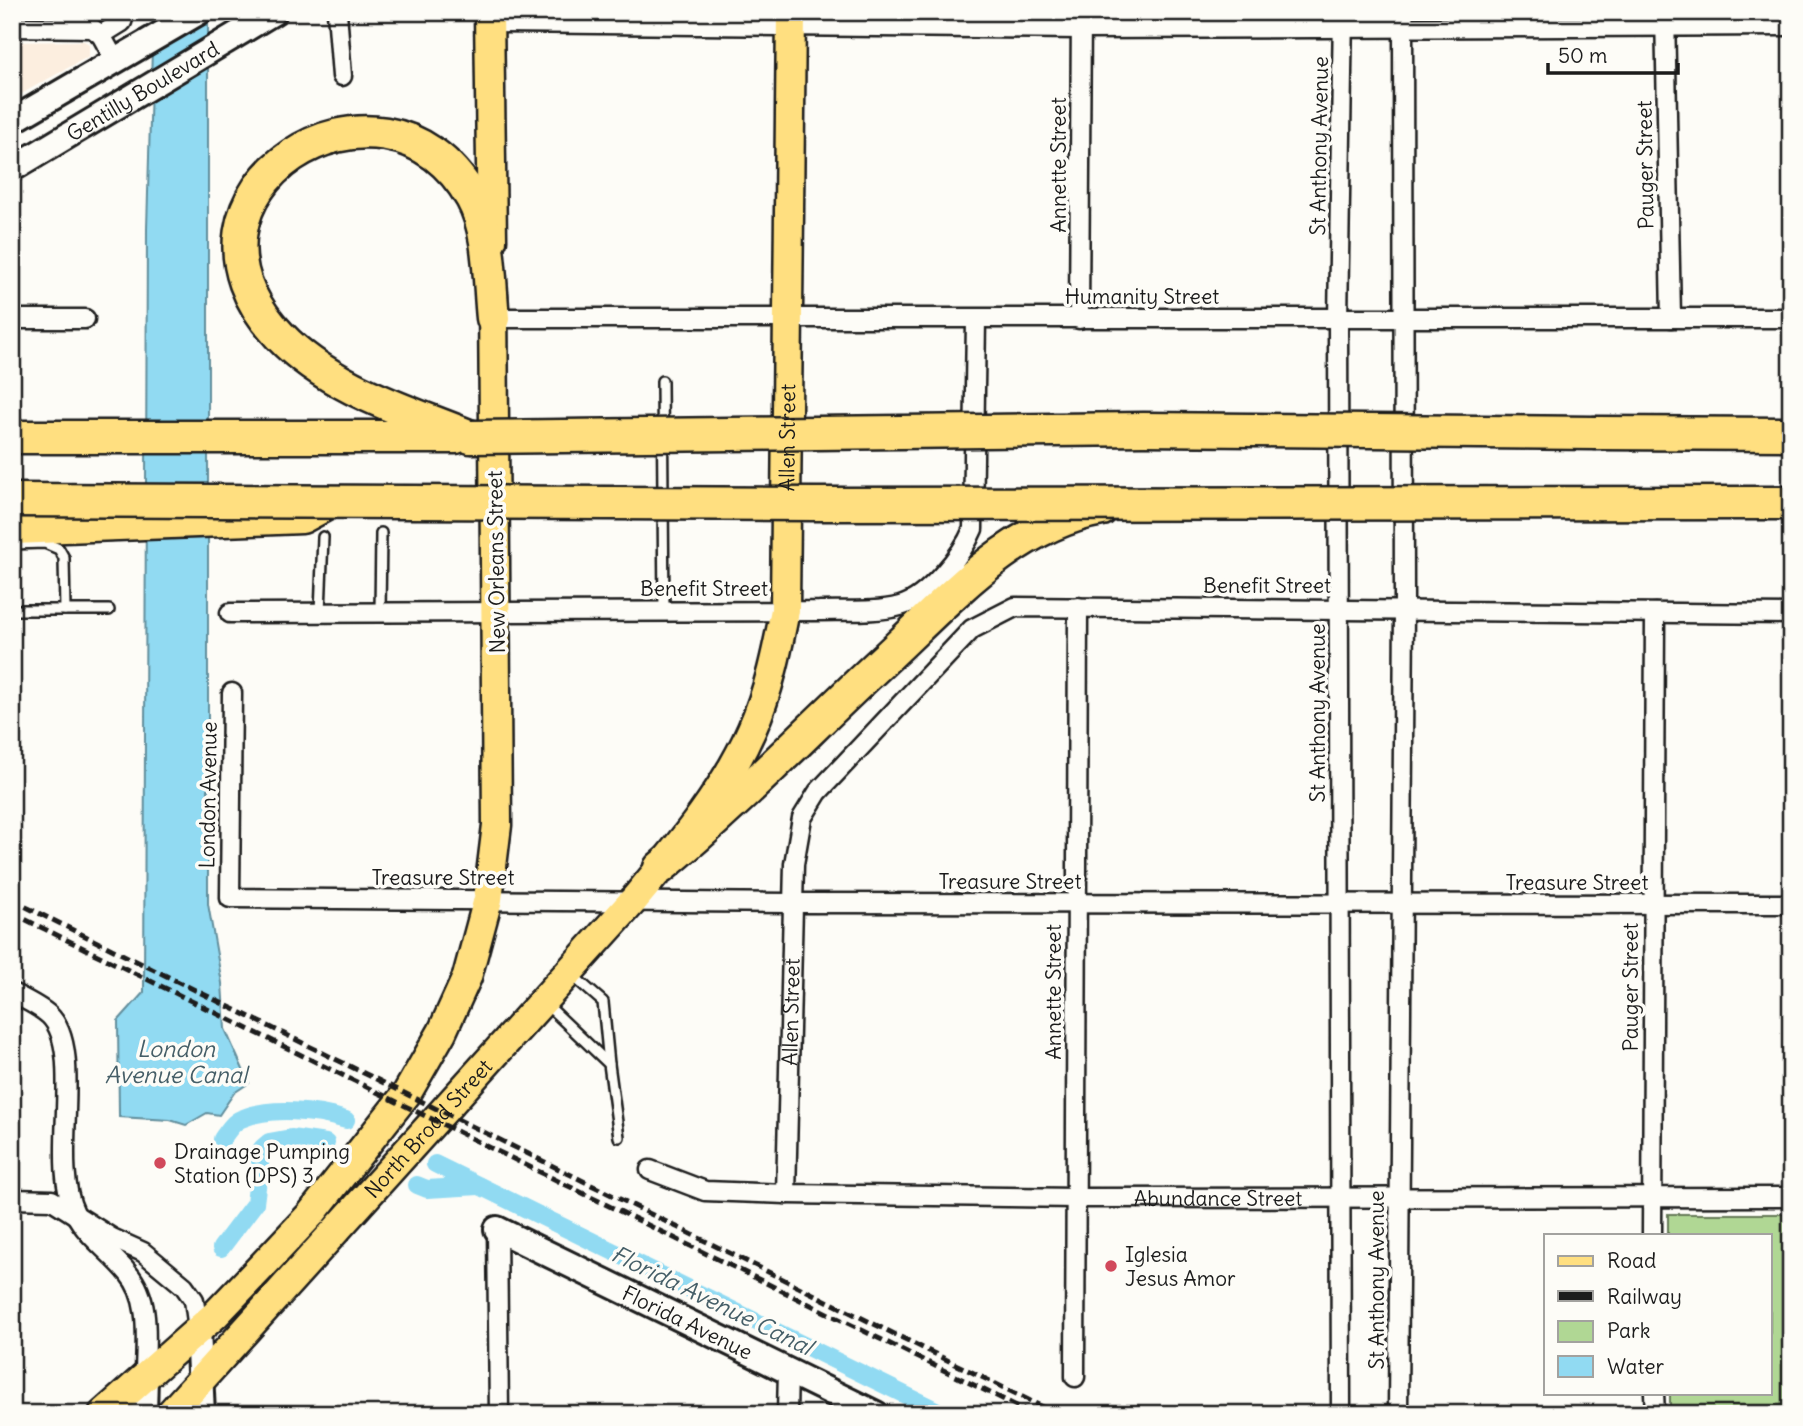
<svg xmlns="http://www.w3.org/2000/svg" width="1803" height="1426" viewBox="0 0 1803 1426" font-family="Delius,sans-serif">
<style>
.built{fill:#fceedf}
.green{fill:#b0d794;stroke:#667a58;stroke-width:2}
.water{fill:#91daf2;stroke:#628e9c;stroke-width:2}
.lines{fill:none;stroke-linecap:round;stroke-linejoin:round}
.canal{stroke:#91daf2;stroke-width:18}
.lane-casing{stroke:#1c1c1c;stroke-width:14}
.street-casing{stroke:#1c1c1c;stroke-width:23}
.secondary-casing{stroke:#1c1c1c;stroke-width:30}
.primary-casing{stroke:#1c1c1c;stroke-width:33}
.highway-casing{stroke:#1c1c1c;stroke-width:37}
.lane{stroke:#fdfcf7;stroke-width:9}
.street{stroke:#fdfcf7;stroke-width:18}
.secondary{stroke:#fdfcf7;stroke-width:24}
.primary{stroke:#ffdf80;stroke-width:28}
.highway{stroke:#ffdf80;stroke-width:32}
.rail{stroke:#1c1c1c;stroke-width:5;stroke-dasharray:10 5;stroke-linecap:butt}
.highway-bridge-casing{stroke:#1c1c1c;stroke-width:37;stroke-linecap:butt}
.highway-bridge{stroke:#ffdf80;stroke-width:32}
.poi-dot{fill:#d1495b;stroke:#fdfcf7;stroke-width:2.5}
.labels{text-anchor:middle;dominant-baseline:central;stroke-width:7;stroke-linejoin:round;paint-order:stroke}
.street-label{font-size:21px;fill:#1c1c1c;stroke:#fdfcf7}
.poi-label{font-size:21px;fill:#1c1c1c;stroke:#fdfcf7;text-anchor:start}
.water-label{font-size:23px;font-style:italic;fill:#455e67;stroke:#fdfcf7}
</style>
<rect width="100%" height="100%" fill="#fdfcf7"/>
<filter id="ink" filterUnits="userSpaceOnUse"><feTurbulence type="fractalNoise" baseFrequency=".0143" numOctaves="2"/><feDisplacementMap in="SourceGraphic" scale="14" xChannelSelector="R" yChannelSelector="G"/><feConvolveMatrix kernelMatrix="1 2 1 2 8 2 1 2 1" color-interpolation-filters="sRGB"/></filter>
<g filter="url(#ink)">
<!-- built -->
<polygon class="built" points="84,41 89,44 89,56 12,99 12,42"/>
<!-- green -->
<polygon class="green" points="1668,1214 1791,1214 1791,1414 1670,1414 1670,1393 1770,1393 1770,1235 1668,1235"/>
<!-- water -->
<polygon class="water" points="153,12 208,12 208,904 222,983 225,1029 249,1083 234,1093 219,1115 207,1113 186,1125 170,1120 119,1117 118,1021 144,992 147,229"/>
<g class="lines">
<!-- canal -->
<g class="canal">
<path d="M222,1139C227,1132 233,1122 241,1119C270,1106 317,1111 346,1120"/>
<polyline points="435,1164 944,1414"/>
<polyline points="417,1185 427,1189 479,1186"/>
<polyline points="221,1248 255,1203 262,1148 269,1142 291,1138 326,1143"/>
</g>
<!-- lane casing -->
<g class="lane-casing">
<g id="lane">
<polyline points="662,381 664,611"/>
<polyline points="12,544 45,543 59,549 64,558 65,610"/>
<polyline points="12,610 109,610"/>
<polyline points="320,612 323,537"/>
<polyline points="380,612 381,533"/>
<polyline points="572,975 603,1002 609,1064"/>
<polyline points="546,1004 609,1064 619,1137"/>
</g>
</g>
<!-- street casing -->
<g class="street-casing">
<g id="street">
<polyline points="337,12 342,76"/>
<polyline points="1665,12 1671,318"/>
<polyline points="489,23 1081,29 1791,26"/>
<polyline points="12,27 92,28 101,35 116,62"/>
<polyline points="101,35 122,22 125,12"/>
<polyline points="493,318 1791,318"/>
<polyline points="12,319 85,319"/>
<polyline points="1079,319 1081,12"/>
<path d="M230,613L819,611C845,610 874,613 900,606C927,599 963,554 973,529L976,319"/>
<polyline points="232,693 230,898 792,903 1791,904"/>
<path d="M12,993C24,999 39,1006 49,1015C86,1050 49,1162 75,1213C87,1237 112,1253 128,1273C152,1301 145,1342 145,1376"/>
<path id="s1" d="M650,1170L705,1191L786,1194L1075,1198L1791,1197"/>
<path id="s2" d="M786,1194L794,864L802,818L818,792L972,629L1015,607L1791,614"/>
<polyline points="12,1199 52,1200 112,1238 143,1252 184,1286 194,1300 198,1329"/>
<polyline points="497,1229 499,1414"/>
<polyline points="1652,1235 1655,613"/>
<polyline points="1075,1377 1078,607"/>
<polyline points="1654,1393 1655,1414"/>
<polyline points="787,1414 788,1370"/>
<polyline points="1341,1414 1338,319 1343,12"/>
<polyline points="1398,1414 1404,609 1403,12"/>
</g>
</g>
<!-- secondary casing -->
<g class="secondary-casing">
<g id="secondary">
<polyline points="12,121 199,12"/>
<path id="s3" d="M12,169L274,12"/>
<path id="s4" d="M497,1229L876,1414"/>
<polyline points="198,1329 202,1414"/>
<polyline points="144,1414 145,1376"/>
</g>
</g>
<!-- primary casing -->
<g class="primary-casing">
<g id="primary">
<polyline points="489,12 492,240"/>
<polyline points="103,1414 215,1315 263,1265 311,1214 407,1093 442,1032 467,977 488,899 497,825 493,295"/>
<path id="s5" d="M170,1414L633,901C677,848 724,793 752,729C769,691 777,651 785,610L791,12"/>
</g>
</g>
<!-- highway casing -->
<g class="highway-casing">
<g id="highway">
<polyline points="1596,433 1791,434"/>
<polyline points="12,437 456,437"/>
<path d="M471,437C407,411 329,388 280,336C145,194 383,42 472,198C491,232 489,281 493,318"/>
<polyline points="12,528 302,517 326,504"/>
<path d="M660,868C741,801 813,725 890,654C952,596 1015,524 1102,509"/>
</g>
</g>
<!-- lane -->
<use href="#lane" class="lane"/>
<!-- street -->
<use href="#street" class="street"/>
<!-- secondary -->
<use href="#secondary" class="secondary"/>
<!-- primary -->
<use href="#primary" class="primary"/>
<!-- highway -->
<use href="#highway" class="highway"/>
<!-- rail -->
<g class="rail">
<polyline points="12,900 1057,1414"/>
<polyline points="12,913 1033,1414"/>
</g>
<!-- highway-bridge casing -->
<g class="highway-bridge-casing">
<g id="highway-bridge">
<polyline points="471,437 1144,429 1596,433"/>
<polyline points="12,500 818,504 1791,503"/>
</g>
</g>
<!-- highway-bridge -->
<use href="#highway-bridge" class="highway-bridge"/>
</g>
</g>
<!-- markers -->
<g class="poi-dot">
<circle cx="160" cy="1163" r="7"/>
<circle cx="1111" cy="1266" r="7"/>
</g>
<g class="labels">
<!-- street labels -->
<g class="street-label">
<text stroke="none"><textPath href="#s3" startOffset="152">Gentilly Boulevard</textPath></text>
<text transform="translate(1319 146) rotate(-89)">St Anthony Avenue</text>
<text transform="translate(1058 165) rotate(-90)">Annette Street</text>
<text transform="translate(1645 165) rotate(-91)">Pauger Street</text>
<text x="1142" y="296">Humanity Street</text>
<text stroke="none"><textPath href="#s5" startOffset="1197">Allen Street</textPath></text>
<text transform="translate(496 562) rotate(-91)">New Orleans Street</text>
<text x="1267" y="585">Benefit Street</text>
<text x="704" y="588">Benefit Street</text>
<text transform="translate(1317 713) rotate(-90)">St Anthony Avenue</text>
<text transform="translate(208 795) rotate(-89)">London Avenue</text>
<text x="443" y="877">Treasure Street</text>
<text x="1010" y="881">Treasure Street</text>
<text x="1577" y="882">Treasure Street</text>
<text transform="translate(1630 987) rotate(-90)">Pauger Street</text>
<text transform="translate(1053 992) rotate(-90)">Annette Street</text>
<text stroke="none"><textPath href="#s2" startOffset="182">Allen Street</textPath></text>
<text stroke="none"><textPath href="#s5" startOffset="385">North Broad Street</textPath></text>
<text stroke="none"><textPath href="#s1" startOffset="572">Abundance Street</textPath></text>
<text transform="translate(1376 1280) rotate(-90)">St Anthony Avenue</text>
<text stroke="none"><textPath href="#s4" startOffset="212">Florida Avenue</textPath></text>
</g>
<!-- poi labels -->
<g class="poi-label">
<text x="174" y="1151">Drainage Pumping<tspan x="174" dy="24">Station (DPS) 3</tspan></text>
<text x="1125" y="1254">Iglesia<tspan x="1125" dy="24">Jesus Amor</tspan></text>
</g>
<!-- water labels -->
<g class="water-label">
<text x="176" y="1048">London<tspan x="176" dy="26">Avenue Canal</tspan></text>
<text transform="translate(712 1300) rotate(26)">Florida Avenue Canal</text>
</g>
</g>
<!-- margin -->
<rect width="1803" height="1426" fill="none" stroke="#fdfcf7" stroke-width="42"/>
<rect x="21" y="21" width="1761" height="1384" fill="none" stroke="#1c1c1c" stroke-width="2.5" filter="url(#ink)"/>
<!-- legend -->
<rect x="1544" y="1234" width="228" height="161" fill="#fdfcf7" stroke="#a3a29f" stroke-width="2"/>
<rect x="1558" y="1256" width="35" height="10" fill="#ffdf80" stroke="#a3a29f" stroke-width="2"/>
<text x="1607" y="1268" font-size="21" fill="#1c1c1c">Road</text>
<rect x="1558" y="1291" width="35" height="10" fill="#1c1c1c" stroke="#a3a29f" stroke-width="2"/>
<text x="1607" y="1304" font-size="21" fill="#1c1c1c">Railway</text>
<rect x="1558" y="1321" width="35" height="21" fill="#b0d794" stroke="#a3a29f" stroke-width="2"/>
<text x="1607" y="1338" font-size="21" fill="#1c1c1c">Park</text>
<rect x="1558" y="1356" width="35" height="21" fill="#91daf2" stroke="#a3a29f" stroke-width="2"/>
<text x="1607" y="1374" font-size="21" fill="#1c1c1c">Water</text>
<!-- scale -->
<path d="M1548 63v10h130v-10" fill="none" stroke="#1c1c1c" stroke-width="3.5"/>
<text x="1558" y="63" font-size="21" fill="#1c1c1c" stroke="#fdfcf7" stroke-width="5" paint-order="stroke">50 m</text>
</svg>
